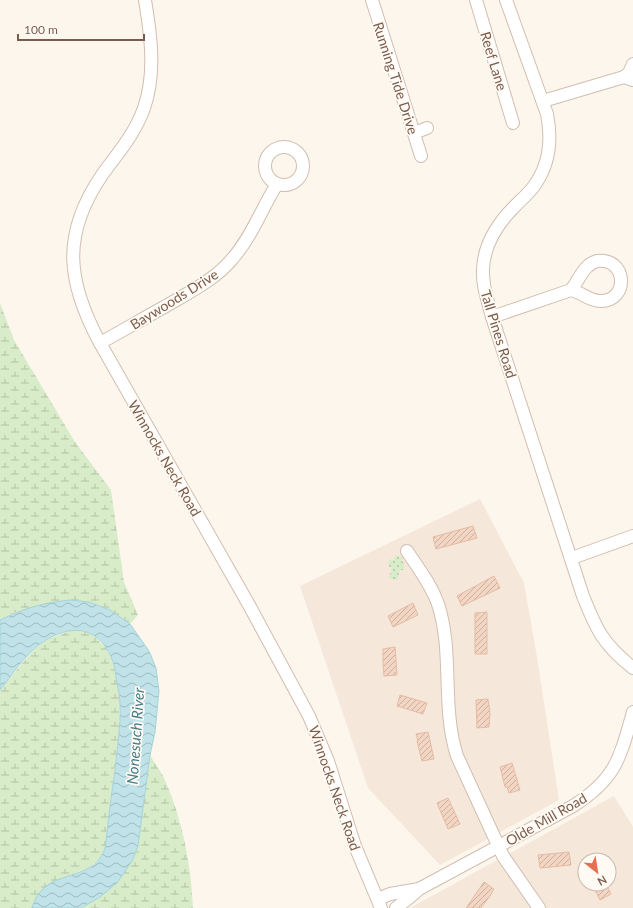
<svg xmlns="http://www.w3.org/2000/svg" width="633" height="908" viewBox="0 0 633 908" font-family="Lato,sans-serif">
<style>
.residential{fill:#f5e8da;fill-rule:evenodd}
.grass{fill:url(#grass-dots)}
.wetland{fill:url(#wetland-marsh)}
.water{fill:url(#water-waves);stroke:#a5d3da}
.building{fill:url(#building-hatch);stroke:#e6bba3}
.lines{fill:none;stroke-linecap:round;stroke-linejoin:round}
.minor-casing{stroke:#d1beb0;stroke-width:14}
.minor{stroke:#fff;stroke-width:12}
.labels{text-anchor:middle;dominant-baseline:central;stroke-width:3.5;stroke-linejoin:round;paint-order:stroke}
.street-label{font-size:14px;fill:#7a5c4d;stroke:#fffaf3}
.water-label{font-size:15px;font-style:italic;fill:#437c86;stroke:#fffaf3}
</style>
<defs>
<pattern id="grass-dots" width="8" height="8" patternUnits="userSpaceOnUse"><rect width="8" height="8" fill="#d8ecc9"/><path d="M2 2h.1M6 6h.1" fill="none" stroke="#b4c2a5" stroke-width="1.8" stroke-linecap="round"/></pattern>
<pattern id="wetland-marsh" width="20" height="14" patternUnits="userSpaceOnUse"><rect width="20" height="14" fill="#d8ecc9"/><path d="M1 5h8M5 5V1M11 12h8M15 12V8" fill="none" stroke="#b4c2a5"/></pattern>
<pattern id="water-waves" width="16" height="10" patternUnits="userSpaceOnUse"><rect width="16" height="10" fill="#bfe3e8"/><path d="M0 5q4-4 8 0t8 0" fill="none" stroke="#a0bbbe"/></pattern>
<pattern id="building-hatch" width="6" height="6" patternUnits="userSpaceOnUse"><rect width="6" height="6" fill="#f3d5c3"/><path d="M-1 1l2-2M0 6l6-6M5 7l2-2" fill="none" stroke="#cab0a1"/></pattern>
</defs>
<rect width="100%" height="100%" fill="#fdf6ec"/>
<!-- residential -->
<g class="residential">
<polygon points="480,499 524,583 537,657 559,800 440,865 368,788 300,586"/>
<path d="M614,796L633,827V908H410ZM585,860H609V884H585Z"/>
</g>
<!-- grass -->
<polygon class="grass" points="395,555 403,557 401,561 405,562 403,570 400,570 397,580 389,578 392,568 388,566 390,559 394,560"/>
<!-- wetland -->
<g class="wetland">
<polygon points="0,303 14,340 75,442 111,490 124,582 138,615 130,624 110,610 89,602 16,612 0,620"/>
<polygon points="72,630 88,632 95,636 107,650 114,665 120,702 119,732 105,849 100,858 89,868 78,872 36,899 32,908 0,908 0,690 29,655 39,645 50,638"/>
<path d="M150,755C154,762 159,769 163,776C182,817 191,863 193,908H81L100,897L138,846Z"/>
</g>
<!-- water -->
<path class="water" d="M70,600L89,602L110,610L130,624L149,651L156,668L159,691L155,732L150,755L138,846L132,861L117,883L100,897L81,908H32C34,902 36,896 41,891C53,877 73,877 89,868C97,864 101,857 105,849C108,823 111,797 115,770C117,748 121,726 120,704C120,697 118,689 117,683C116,677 115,670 114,665C101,625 71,622 40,644C24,656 12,675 0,690V620C25,608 42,603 70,600Z"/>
<!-- building -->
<g class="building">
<polygon points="473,526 477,538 436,549 433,537"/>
<polygon points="494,576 500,588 462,606 457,596"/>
<polygon points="413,603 418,615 393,627 388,616"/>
<polygon points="487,612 487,654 475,654 475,613"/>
<polygon points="395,647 397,675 384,676 383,663 383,649"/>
<polygon points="400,695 427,703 423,714 397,706"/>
<polygon points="488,699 490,713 489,727 477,728 476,700"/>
<polygon points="428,732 434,759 422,761 417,741 418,741 416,734"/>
<polygon points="512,763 520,790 509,793 507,787 505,787 500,767"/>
<polygon points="448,798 460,824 448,829 437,803"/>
<polygon points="569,852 571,865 540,868 538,855"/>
<polygon points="484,882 494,889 490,896 481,908 466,908"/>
<polygon points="592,884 606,884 611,894 600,900"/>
</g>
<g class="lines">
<!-- minor casing -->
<g class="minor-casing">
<g id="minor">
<path d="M145,0C151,36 156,74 144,108C135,134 117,154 102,175C61,235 67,282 100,343L249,605L309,716L328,761L355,846L381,908"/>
<polyline points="372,0 421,156"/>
<polyline points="476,0 513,123"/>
<path d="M506,0L547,114C552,139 550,164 534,186C529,193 522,199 515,206C498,223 484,244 483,269C482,286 488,301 492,317L583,596C597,631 603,644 633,668"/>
<polyline points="633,64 629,73 624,77 633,80"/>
<polyline points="543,101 624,77"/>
<polyline points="414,133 427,128"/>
<circle cx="284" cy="166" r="19"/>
<path d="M597,261C628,257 629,302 600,301C589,301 581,292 571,290C580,279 583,265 597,261Z"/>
<polyline points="492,317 571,290"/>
<path d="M100,343C122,331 144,318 166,306C190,292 216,279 233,258C252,236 262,208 277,184"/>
<path d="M407,551C418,568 431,584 438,604C454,653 441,706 457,756L503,856L539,908"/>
<polyline points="572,558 633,536"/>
<polyline points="378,899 390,894 419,889"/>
<path d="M396,908L410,897L419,889L573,806C616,779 620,758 633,712"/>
</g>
</g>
<!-- minor -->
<use href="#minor" class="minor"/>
</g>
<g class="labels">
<!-- street labels -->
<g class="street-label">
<text transform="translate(494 61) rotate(73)">Reef Lane</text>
<text transform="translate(396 78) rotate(72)">Running Tide Drive</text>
<text transform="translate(174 299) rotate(-32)">Baywoods Drive</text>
<text transform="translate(499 334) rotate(73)">Tall Pines Road</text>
<text transform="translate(165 458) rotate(60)">Winnocks Neck Road</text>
<text transform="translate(335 788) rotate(71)">Winnocks Neck Road</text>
<text transform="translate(546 819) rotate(-30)">Olde Mill Road</text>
</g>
<!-- water labels -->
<g class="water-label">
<text transform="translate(135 736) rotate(-86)">Nonesuch River</text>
</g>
</g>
<!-- north arrow -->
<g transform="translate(597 872) rotate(150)"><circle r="19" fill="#fffaf3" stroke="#cabbb1"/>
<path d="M0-3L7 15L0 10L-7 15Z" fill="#e76f51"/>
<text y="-6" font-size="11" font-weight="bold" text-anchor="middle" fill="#7a5c4d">N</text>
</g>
<!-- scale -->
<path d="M18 34v6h126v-6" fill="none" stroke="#7a5c4d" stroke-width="2"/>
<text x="24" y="34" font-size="12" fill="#7a5c4d" stroke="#fffaf3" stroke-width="3" paint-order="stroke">100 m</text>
</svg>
